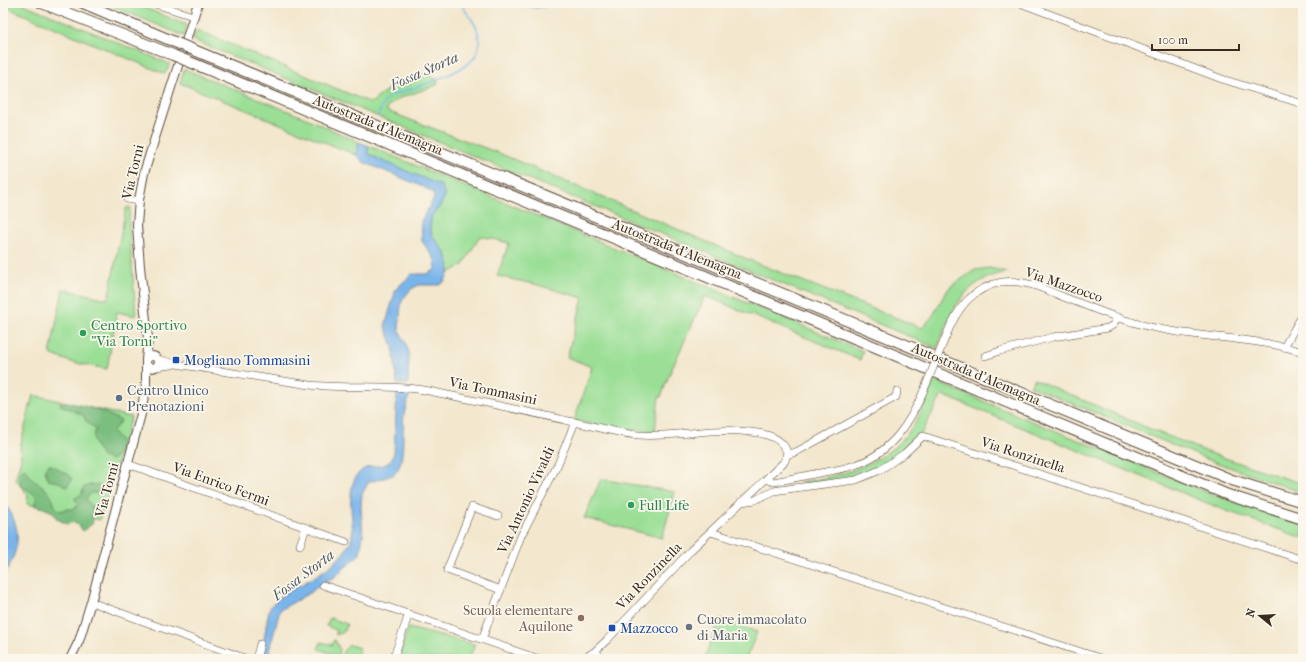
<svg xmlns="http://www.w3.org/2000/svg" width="1306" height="662" viewBox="0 0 1306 662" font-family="'IM FELL French Canon',serif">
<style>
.green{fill:#9bdf97;stroke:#6b845a}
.forest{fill:#7cbe80;stroke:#5c744f}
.water{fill:#79b4ea;stroke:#5a6f84}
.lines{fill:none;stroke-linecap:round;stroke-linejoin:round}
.stream{stroke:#79b4ea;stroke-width:1.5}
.minor-casing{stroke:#574638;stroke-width:8}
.major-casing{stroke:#574638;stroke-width:10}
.highway-casing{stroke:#574638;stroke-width:12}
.minor{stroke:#fff;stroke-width:7}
.major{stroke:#fff;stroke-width:8}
.highway{stroke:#fff;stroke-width:10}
.minor-bridge-casing{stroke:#574638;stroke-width:8;stroke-linecap:butt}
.highway-bridge-casing{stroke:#574638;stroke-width:12;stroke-linecap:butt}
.minor-bridge{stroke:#fff;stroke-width:7}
.highway-bridge{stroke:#fff;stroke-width:10}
.leisure-dot{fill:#2e9e5b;stroke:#fbf7ec;stroke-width:1.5}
.transit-dot{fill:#1a4fb4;stroke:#fbf7ec;stroke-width:1.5}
.service-dot{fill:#5c6f8a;stroke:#fbf7ec;stroke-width:1.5}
.education-dot{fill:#8d6e63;stroke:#fbf7ec;stroke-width:1.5}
.worship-dot{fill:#6b7280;stroke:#fbf7ec;stroke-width:1.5}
.labels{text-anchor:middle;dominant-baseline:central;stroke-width:3.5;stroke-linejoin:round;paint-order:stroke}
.street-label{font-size:14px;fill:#3b2a1e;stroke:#fbf7ec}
.leisure-label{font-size:14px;fill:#27864d;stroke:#fbf7ec;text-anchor:start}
.transit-label{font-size:14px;fill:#164399;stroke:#fbf7ec;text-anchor:start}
.service-label{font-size:14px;fill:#4e5e75;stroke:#fbf7ec;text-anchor:start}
.education-label{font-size:14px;fill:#785e54;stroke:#fbf7ec;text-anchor:end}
.worship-label{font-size:14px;fill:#5b616d;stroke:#fbf7ec;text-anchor:start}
.water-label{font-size:15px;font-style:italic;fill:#515a65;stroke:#fbf7ec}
</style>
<rect width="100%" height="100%" fill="#fbf7ec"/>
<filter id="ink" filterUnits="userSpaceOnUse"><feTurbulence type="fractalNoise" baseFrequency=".025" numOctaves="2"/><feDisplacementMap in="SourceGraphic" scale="8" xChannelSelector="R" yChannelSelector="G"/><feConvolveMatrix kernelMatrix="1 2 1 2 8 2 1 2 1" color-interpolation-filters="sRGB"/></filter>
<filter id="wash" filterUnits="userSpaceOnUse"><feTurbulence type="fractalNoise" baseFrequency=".012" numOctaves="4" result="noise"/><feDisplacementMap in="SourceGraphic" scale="16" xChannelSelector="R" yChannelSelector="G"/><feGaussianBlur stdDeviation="0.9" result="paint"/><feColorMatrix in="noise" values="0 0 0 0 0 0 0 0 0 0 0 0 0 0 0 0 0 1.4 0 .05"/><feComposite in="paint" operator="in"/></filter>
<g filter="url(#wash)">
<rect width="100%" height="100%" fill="#f3e7cd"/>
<!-- green -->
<g class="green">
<polygon points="3,3 21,3 170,64 165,74 3,6"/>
<polygon points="105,3 133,3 187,25 184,36"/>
<path d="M197,30L371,103L388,89L423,74L438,80L437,85L400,98L387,107V111L501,154L759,264L922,328L932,317L943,297L950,287L975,270L989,268L1008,272C962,280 953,309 937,348L193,40Z"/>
<polygon points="184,69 308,119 359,142 356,155 180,83"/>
<polygon points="369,146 863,351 860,360 705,296 669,375 661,397 659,397 655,431 628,430 574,421 592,367 567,357 583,298 538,285 497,276 509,243 480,236 463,265 449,273 448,260 445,252 432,235 430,227 432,215 440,206 445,196 368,153"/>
<polygon points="130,207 129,226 136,316 117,312 107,369 71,362 50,354 63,289 108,299 126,208"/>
<polygon points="1034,379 1148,428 1210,453 1303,484 1303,493 1209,460 1030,386"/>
<path d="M934,381L1198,489L1303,526V538L1224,510L942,395L921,434L897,460L861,478L820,486L799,482C839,477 885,465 910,430C921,416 927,397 934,381Z"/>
<polygon points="33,395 131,417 100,520 27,504 28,495 15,479 21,459 20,447"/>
<polygon points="601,479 675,492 662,538 584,518"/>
<polygon points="330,618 347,624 344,632 336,635 336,630 326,626"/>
<polygon points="720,619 757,632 746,659 704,659"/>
<polygon points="408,628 474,644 475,644 469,659 398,659"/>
<polygon points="334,640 335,640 340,650 339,656 318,649 321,642 332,645"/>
<polygon points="349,645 360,648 356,659 345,659 341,657 344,650"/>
</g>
<!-- forest -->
<g class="forest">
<path d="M62,401C83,406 101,409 121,421L112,432L120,439L121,450L112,460L102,457C98,449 89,440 96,430L86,421L83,415L60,405Z"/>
<path d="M49,464C56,466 60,472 68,474L72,479L67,487L59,482L48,480L45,470Z"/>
<path d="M24,468C28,472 31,478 34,481C35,482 40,484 40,484C47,489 54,499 55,507L60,511L67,509H74L78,504L75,500V498L81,495L84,487C94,483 97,484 106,489L101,493H91L86,499L91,506L96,507L97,511L92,516L93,523L83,531L79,525L74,522L67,524L57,519L53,512L34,504L37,498C33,492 27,489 20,486L19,474Z"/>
</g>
<!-- water -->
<g class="water">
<polygon points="359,142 369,146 368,153 374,157 442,186 445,196 440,206 432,215 430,227 432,235 445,252 448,260 449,273 444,282 439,285 419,285 411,289 403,299 401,304 399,330 405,341 409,353 408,384 397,384 393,346 385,326 396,289 412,274 427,274 435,270 435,260 422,241 421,221 434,198 433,192 421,186 363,162 356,155"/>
<path d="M397,392L410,393C408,400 406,407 404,414C402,428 406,465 394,474C385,479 376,479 368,483L362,494L361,507L363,535L360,554L331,580L327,579L311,592L280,610L267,659H259C261,652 263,645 264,639C266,631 267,612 271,606C277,598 286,593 295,588C315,577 337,565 349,545C359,529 342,494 358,474C370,459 388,474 394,453Z"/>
<path d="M3,501C23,527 21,549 3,576Z"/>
</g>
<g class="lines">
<!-- stream -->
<g class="stream">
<path d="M519,3C528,9 542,10 551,3"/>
<path d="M378,116C380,110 383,102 388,98C393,94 400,93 405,91C421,86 465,71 474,58C479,51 480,40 478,32C475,20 465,13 461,3"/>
</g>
</g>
</g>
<g filter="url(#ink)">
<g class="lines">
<!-- minor casing -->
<g class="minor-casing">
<g id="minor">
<polyline points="152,3 193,16"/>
<polyline points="1020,3 1222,79 1303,104"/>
<polyline points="127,199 139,201"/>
<path d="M946,336C957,309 971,288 1002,282C1025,279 1046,290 1066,298C1088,306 1110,316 1132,322C1187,339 1248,335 1303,352"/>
<polyline points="1284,347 1303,314"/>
<polyline points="985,356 1000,351 1053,337 1108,328 1113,325 1118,317"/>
<path d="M157,359L176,364L310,385C348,389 386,384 424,390C472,400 521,410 569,421C592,425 614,433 638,435C672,438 707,428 740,431C756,432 781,434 787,452L785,461L691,550L607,640L594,652"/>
<polyline points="156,367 172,365"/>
<polyline points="787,455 798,451 896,397 897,391"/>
<polyline points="128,464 346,542"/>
<path d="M767,479L771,481L774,482C789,479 804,476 819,473C831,471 844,469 855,465C891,453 910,423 924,390"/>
<polyline points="741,502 755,500 774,491 787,489 856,480 880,470 905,453 923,436 1303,560"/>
<polyline points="498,516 472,507 447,570 501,590"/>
<polyline points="711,532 1103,659"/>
<polyline points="300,545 306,528"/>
<polyline points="323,585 539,659"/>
<polyline points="91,602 247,659"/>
<polyline points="482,639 521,536 558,464 575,422"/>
<polyline points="256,659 260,644"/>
<polyline points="393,659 409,614"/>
<polyline points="588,659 589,655 594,652 598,654 599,659"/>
</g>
</g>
<!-- major casing -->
<g class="major-casing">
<g id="major">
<circle cx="152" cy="362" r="6"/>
<polyline points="146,360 148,338 140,267 137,225 139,200 144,173 154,141 198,3"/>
<polyline points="70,659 79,641 91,602 141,414 146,384 146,364"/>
</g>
</g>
<!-- highway casing -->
<g class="highway-casing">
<g id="highway">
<polyline points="42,3 173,55"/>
<polyline points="83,3 177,43"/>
<polyline points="189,48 1232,480 1303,502"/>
<polyline points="185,60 811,320 1228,495 1303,519"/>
</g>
</g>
<!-- minor -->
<use href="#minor" class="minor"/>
<!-- major -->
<use href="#major" class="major"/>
<!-- highway -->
<use href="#highway" class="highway"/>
<!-- minor-bridge casing -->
<g class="minor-bridge-casing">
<polyline id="minor-bridge" points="924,390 946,336"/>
</g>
<!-- highway-bridge casing -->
<g class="highway-bridge-casing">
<g id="highway-bridge">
<polyline points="177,43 189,48"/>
<polyline points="173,55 185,60"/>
</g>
</g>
<!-- minor-bridge -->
<use href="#minor-bridge" class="minor-bridge"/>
<!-- highway-bridge -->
<use href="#highway-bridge" class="highway-bridge"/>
</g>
</g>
<!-- markers -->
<g class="leisure-dot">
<circle cx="83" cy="333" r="4"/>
<circle cx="631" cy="505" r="4"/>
</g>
<g class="transit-dot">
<rect x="172" y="356" width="8" height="8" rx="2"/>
<rect x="608" y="624" width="8" height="8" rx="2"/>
</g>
<circle class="service-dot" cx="119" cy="398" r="4"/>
<circle class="education-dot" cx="581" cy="618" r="4"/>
<circle class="worship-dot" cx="689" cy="627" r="4"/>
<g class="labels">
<!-- street labels -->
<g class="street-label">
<text transform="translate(378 125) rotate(22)">Autostrada d'Alemagna</text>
<text transform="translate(133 172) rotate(-77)">Via Torni</text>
<text transform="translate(677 249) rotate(22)">Autostrada d'Alemagna</text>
<text transform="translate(1064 285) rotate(19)">Via Mazzocco</text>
<text transform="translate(976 374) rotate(23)">Autostrada d'Alemagna</text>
<text transform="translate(493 391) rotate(12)">Via Tommasini</text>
<text transform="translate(1023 455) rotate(18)">Via Ronzinella</text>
<text transform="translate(221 484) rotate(20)">Via Enrico Fermi</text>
<text transform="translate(107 490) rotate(-75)">Via Torni</text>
<text transform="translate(526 500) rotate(-65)">Via Antonio Vivaldi</text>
<text transform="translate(649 576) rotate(-46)">Via Ronzinella</text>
</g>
<!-- leisure labels -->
<g class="leisure-label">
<text x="91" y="325">Centro Sportivo<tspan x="91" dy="16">"Via Torni"</tspan></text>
<text x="639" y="505">Full Life</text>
</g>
<!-- transit labels -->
<g class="transit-label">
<text x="184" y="360">Mogliano Tommasini</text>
<text x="620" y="628">Mazzocco</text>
</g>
<!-- service labels -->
<g class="service-label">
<text x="127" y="390">Centro Unico<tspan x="127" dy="16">Prenotazioni</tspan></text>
</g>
<!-- education labels -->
<g class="education-label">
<text x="573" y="610">Scuola elementare<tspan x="573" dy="16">Aquilone</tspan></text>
</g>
<!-- worship labels -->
<g class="worship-label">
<text x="697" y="619">Cuore immacolato<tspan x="697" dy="16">di Maria</tspan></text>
</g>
<!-- water labels -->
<g class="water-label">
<text transform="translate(424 71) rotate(-24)">Fossa Storta</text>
<text transform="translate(303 575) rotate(-37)">Fossa Storta</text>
</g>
</g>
<!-- margin -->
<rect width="1306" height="662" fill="none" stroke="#fbf7ec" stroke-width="16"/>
<!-- north arrow -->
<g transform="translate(1260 616) rotate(288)" stroke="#fbf7ec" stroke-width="3" paint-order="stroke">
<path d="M0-3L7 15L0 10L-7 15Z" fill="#3b2a1e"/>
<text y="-6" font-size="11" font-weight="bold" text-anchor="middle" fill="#3b2a1e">N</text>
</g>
<!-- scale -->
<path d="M1152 44v6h87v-6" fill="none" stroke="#3b2a1e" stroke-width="2"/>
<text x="1158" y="44" font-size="12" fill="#3b2a1e" stroke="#fbf7ec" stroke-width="3" paint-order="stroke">100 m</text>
</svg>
